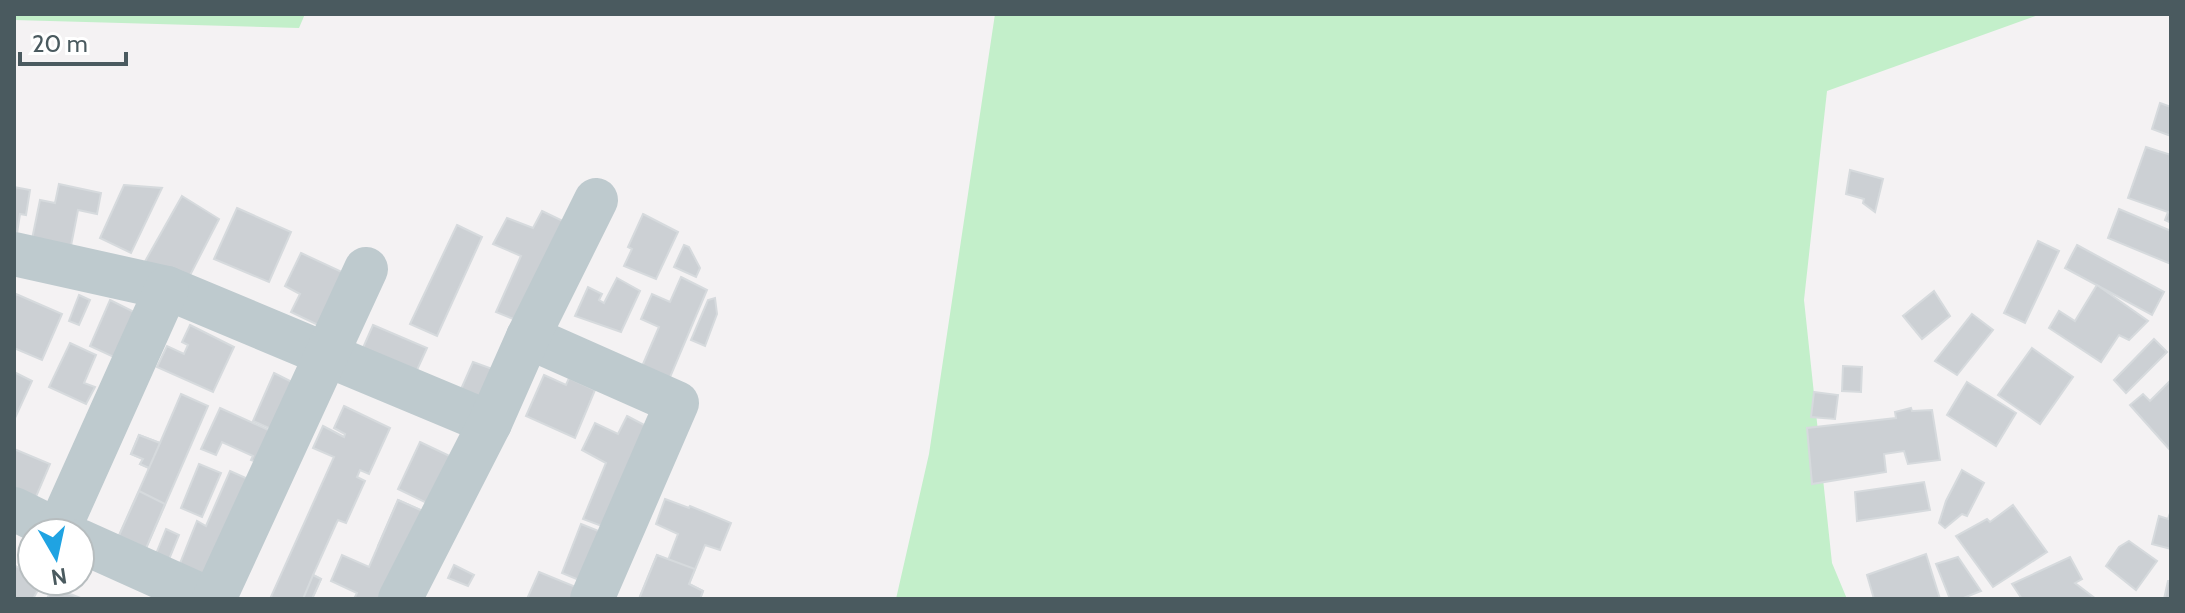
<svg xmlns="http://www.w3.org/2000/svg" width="2185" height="613" viewBox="0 0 2185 613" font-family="Cabin,sans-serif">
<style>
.green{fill:#c3efca}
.building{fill:#ccd0d4;stroke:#d6dadd;stroke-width:2}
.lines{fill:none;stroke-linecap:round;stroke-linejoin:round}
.minor{stroke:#becace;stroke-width:44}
</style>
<rect width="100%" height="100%" fill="#f4f2f3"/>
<!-- green -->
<g class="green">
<polygon points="14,14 305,14 299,28 14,20"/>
<polygon points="995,14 2041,14 1827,91 1804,300 1832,563 1847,599 896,599 929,454"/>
</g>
<!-- building -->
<g class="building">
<polygon points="2160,103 2171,107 2171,136 2152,129"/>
<polygon points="2146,147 2171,155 2171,223 2165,220 2168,212 2128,198"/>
<polygon points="1850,170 1883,179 1875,212 1863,203 1864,199 1846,194"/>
<polygon points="59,184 101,193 97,214 78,210 69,256 30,249 40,200 55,203"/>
<polygon points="124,185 162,188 131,253 100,238"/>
<polygon points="14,187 30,190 26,215 20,214 15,246"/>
<polygon points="182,196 219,219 185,285 143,265"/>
<polygon points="237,208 291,232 269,282 214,259"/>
<polygon points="2119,209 2171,231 2171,264 2108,238"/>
<polygon points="542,211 567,223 521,322 496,312 521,256 493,244 507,218 533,228"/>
<polygon points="643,214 678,232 656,279 624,266 632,249 628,247"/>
<polygon points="457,225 482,237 437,336 410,324"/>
<polygon points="2038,241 2059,251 2025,323 2004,313"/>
<polygon points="684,245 689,247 700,268 696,277 674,267"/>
<polygon points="2077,245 2164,292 2152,315 2065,268"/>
<polygon points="301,253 344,273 320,326 291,312 300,294 285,286"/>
<polygon points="681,277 707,290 665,389 637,378 659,327 641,319 652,294 670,302"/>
<polygon points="617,278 640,291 621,332 575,316 588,287 602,294 599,300 604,303"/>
<polygon points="2097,285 2148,321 2129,340 2119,335 2101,362 2049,328 2059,311 2075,321"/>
<polygon points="1934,291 1950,316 1922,339 1903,316"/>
<polygon points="16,294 62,314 42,360 14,348 14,299"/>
<polygon points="79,295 90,300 79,325 69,321"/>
<polygon points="715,298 717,314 705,346 691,340 708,300"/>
<polygon points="110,300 138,314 118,359 90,346"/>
<polygon points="1972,314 1993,330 1957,375 1935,361"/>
<polygon points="190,325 234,347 213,392 157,367 167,346 184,354 188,345 182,342"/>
<polygon points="373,325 427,348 407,392 359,357"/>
<polygon points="2154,339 2167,352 2126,393 2114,380"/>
<polygon points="70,343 96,355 84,383 95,387 86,404 49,387"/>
<polygon points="2032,348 2073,377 2040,424 1998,395"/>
<polygon points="473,362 498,371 478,415 454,405"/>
<polygon points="1843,366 1862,367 1861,392 1842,391"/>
<polygon points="14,372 32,381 15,418 14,418"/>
<polygon points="274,373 300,386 280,433 253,421"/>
<polygon points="544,375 566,385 569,378 595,390 575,438 526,416"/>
<polygon points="2171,380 2171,449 2170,450 2130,405 2143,394 2150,401"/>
<polygon points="1967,382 2016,413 1996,446 1947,415"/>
<polygon points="1814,392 1838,395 1835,419 1811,417"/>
<polygon points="181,394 208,406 144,553 117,540 149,468 140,464 143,459 131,454 139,435 160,443"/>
<polygon points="344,406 390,428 369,474 360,470 357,477 365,481 346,523 338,520 336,524 313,575 321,579 312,599 270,599 334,457 313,448 323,426 344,437 345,434 334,428"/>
<polygon points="220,408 275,433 261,464 251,460 253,456 222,442 216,455 201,449"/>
<polygon points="1911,408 1912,411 1932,410 1940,460 1908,464 1904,451 1884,454 1886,472 1812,484 1807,428 1896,418 1895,412"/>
<polygon points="627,416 652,429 615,531 583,519 606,463 582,450 595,423 618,434"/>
<polygon points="139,435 160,443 149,468 140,464 143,459 131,454"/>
<polygon points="420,442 458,460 435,507 398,489"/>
<polygon points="14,449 50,464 35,499 14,490"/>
<polygon points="199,464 221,473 202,517 181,508"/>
<polygon points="1962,470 1984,483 1967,516 1962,514 1945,528 1939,523 1946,501"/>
<polygon points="230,471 257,483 211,584 177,571 197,521 206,526"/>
<polygon points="1924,482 1930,510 1857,521 1855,492"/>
<polygon points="139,491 165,504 144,553 117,540"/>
<polygon points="665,499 689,508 690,506 731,523 720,550 705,545 689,584 703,591 700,599 639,599 657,555 668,560 678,534 656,524"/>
<polygon points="398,500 425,512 404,558 378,546"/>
<polygon points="398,500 425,512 387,599 354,599 357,593 331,581 342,555 369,567"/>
<polygon points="2013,505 2047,552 1993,587 1956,536 1987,519 1990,522"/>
<polygon points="2171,510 2171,549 2152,544 2159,516 2168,519"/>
<polygon points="581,524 611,536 591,585 562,573"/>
<polygon points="166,529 179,535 165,569 152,564"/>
<polygon points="2129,541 2157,561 2136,590 2106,566 2119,547"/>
<polygon points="29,552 32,553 32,568 23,564"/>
<polygon points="1926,554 1940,599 1874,599 1867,575"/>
<polygon points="657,555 695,569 689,584 703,591 700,599 639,599"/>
<polygon points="1958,557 1981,591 1961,599 1950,599 1936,564"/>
<polygon points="2070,557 2082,579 2075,583 2096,599 2022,599 2012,584"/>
<polygon points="14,565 32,575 32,581 43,581 33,599 14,599"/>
<polygon points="454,565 474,575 468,586 448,578"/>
<polygon points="539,572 588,592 585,599 527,599"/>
<polygon points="313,575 321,579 312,599 303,599"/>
<polygon points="2168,581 2171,581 2171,599 2164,599"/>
<polygon points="52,587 83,599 47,599"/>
</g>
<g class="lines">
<!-- minor -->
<g class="minor">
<polyline points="14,254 167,288 490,423"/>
<polyline points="528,337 677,403 592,599"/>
<polyline points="14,509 63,533"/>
<polyline points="58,531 167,288"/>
<polyline points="80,541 209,599"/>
<polyline points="214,599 366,269"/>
<polyline points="400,599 490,423 528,337 596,200"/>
</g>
</g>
<!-- border -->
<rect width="2185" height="613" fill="none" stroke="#4a5a5f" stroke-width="32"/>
<!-- north arrow -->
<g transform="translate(56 557) rotate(171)"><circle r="38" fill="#ffffff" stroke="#b7bdbf" stroke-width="2"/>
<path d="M0-6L14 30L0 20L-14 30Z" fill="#1fa3e2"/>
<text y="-12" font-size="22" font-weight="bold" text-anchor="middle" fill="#4a5a5f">N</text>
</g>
<!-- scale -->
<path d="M20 52v12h106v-12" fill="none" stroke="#4a5a5f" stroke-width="4"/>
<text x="32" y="52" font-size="24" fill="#4a5a5f" stroke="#ffffff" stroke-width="6" paint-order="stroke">20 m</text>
</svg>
